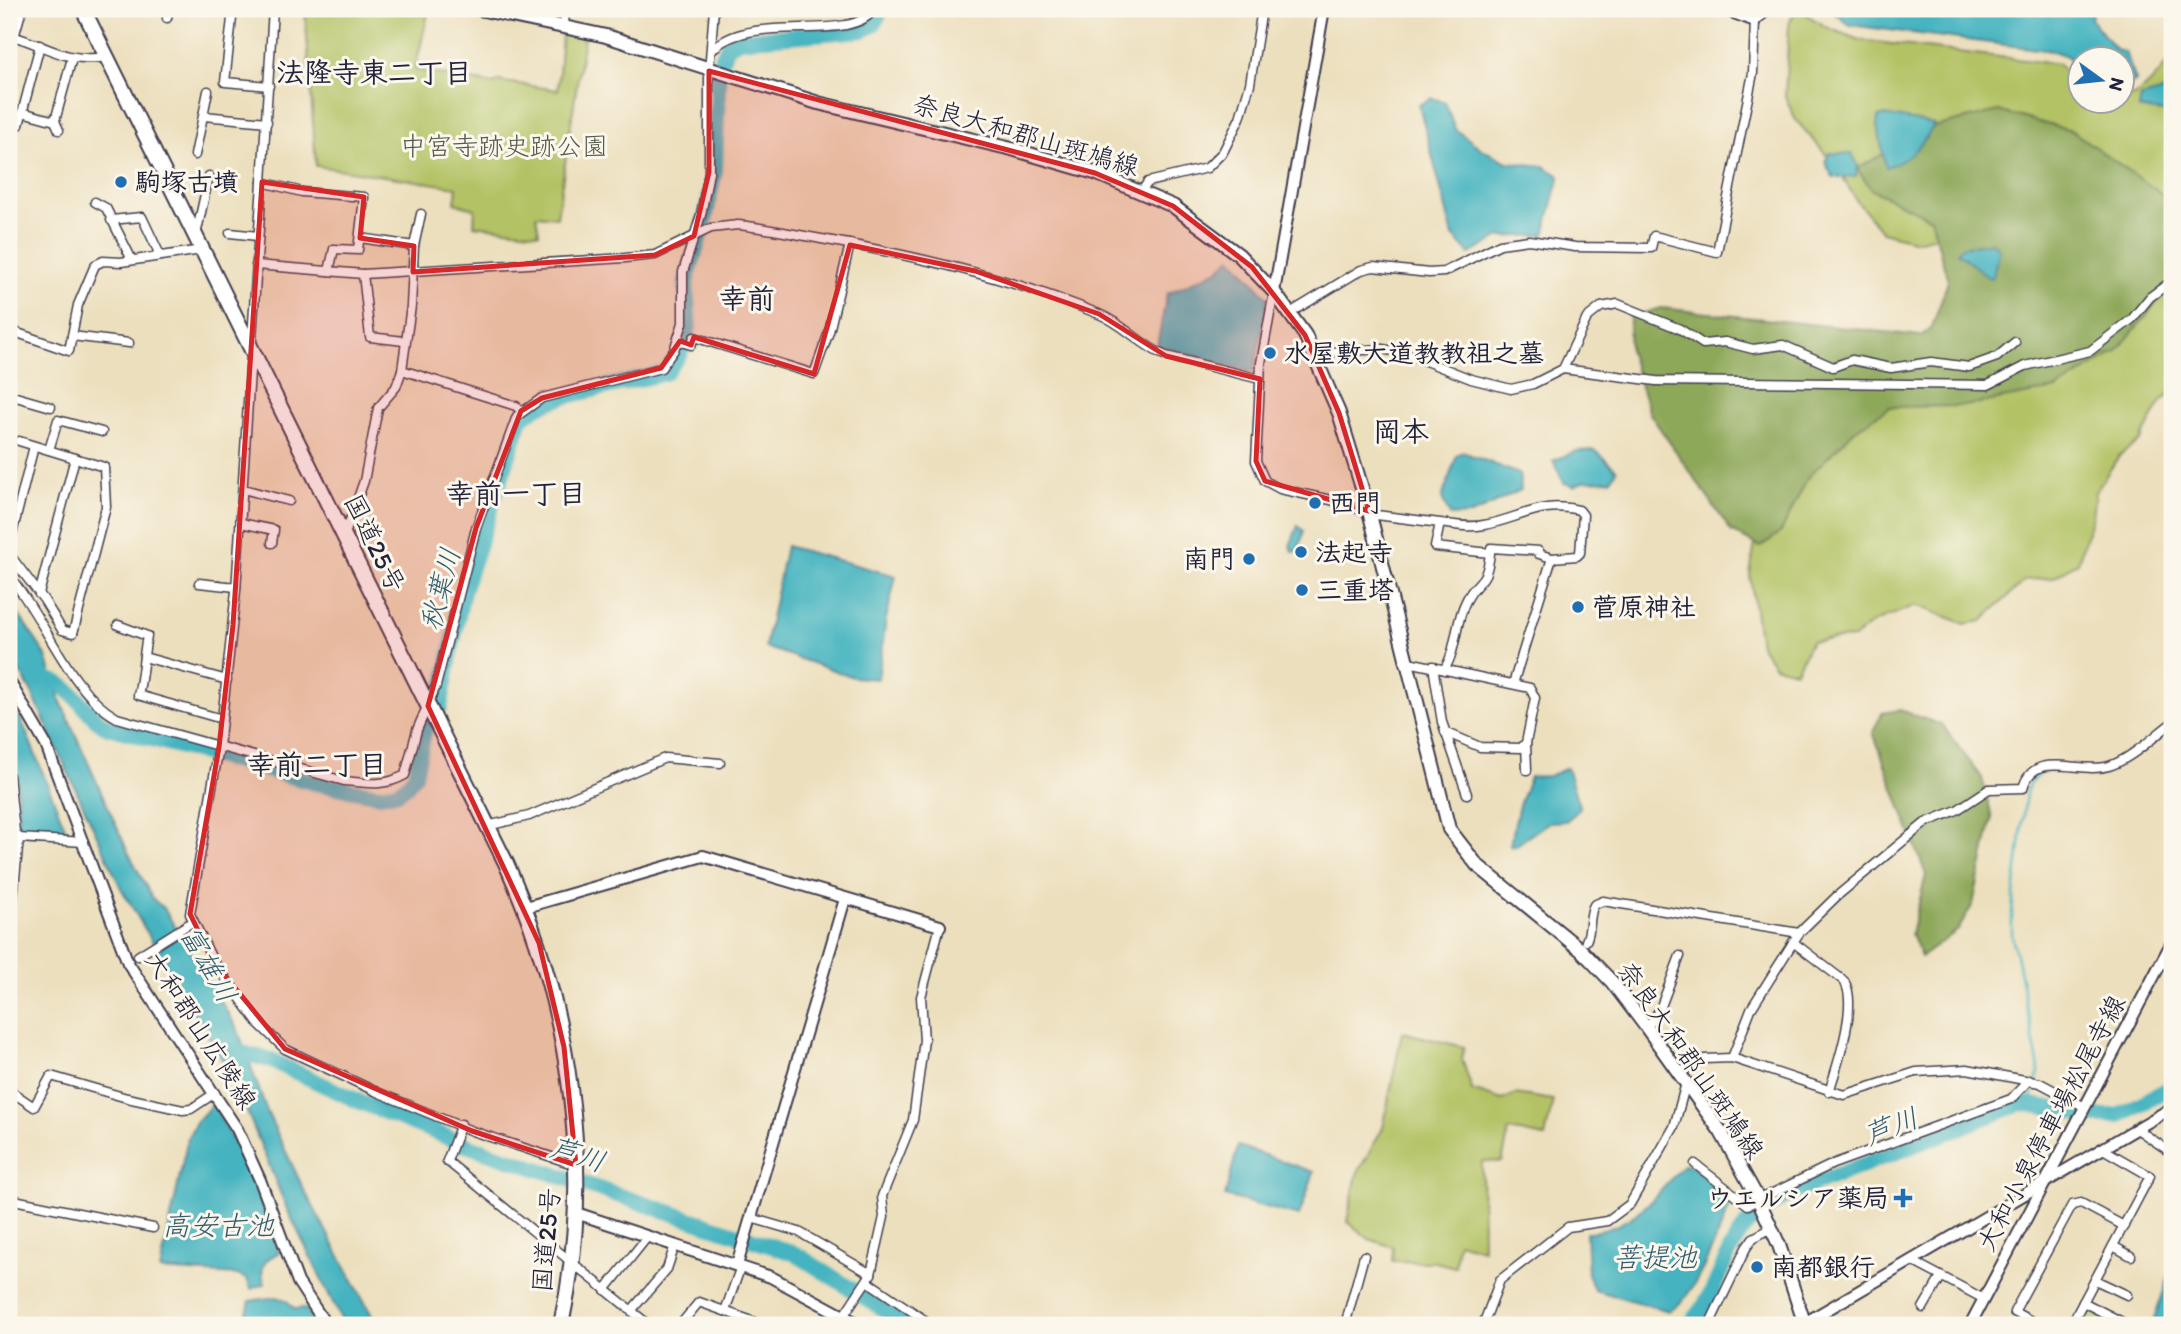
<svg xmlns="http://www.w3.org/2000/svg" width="2181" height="1334" viewBox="0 0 2181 1334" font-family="Itim,'Klee One',sans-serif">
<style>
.green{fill:#b3c265;stroke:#6a7250;stroke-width:2}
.forest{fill:#8ea85a;stroke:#58654a;stroke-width:2}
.water{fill:#45b4c0;stroke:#346b7e;stroke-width:2}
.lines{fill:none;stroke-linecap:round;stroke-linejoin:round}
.stream{stroke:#45b4c0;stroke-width:2.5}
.river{stroke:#45b4c0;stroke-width:16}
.street-casing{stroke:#403e4e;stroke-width:11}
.secondary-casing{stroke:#403e4e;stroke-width:14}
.primary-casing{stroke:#403e4e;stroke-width:16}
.highway-casing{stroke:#403e4e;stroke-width:18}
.street{stroke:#fff;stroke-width:8}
.secondary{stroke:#fff;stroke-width:10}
.primary{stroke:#fff;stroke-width:12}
.highway{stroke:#fff;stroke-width:14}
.marked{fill:#d62828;fill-opacity:0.2;stroke:#d62828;stroke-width:5;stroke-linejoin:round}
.poi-dot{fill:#1f6fb2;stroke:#fbf7ec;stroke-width:2.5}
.labels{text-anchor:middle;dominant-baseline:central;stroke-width:6;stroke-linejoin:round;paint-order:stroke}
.street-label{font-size:26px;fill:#22223b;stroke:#fbf7ec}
.park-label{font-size:26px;fill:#555a4a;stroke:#fbf7ec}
.poi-label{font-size:26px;font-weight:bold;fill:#22223b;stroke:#fbf7ec;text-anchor:start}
.neighbourhood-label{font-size:28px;font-weight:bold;fill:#22223b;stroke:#fbf7ec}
.water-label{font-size:28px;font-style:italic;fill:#305c70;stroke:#fbf7ec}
</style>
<rect width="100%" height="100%" fill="#fbf7ec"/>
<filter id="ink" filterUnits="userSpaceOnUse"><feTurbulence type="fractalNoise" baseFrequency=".0143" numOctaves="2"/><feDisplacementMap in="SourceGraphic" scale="14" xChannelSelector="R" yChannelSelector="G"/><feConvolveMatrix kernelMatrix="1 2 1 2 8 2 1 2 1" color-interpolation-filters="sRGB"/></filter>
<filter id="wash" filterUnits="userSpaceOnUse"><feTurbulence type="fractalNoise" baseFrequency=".00686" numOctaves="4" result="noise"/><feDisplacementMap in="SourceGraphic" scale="28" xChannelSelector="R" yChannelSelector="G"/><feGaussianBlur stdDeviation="1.57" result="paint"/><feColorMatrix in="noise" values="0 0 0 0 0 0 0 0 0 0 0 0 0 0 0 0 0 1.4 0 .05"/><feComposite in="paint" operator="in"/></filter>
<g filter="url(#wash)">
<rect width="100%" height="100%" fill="#ecdfbd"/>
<!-- green -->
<g class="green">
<polygon points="305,9 429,9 415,70 494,84 498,81 558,90 562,32 584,37 557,217 536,215 539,233 474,225 475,209 455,203 457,187 316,166"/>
<path d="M1801,11L1828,28L1860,40L2058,64L2079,85L2080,102C2133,102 2138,101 2172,57V216L1960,230L1916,241L1882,232L1856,200L1836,166L1795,119L1785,96L1789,25L1793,14Z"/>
<polygon points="2172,259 2172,392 2162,401 2140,441 2120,455 2095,492 2092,517 2078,562 2053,578 2025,580 1982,621 1965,624 1916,605 1872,623 1854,638 1811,641 1796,671 1775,666 1760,645 1750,575 1759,516 1797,448"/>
<polygon points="1402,1032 1464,1047 1462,1059 1472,1090 1502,1100 1516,1094 1553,1100 1545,1137 1509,1130 1502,1162 1482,1161 1483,1249 1458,1242 1455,1267 1435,1262 1392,1261 1393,1247 1369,1239 1347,1221 1357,1174 1383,1128"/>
<polygon points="2089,1309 2119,1325 2076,1325 2084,1310"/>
</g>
<!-- forest -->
<g class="forest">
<polygon points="1998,111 2072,131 2172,201 2172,284 2117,351 2057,389 1964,406 1889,407 1854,431 1808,477 1781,532 1760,547 1731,531 1650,414 1629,350 1630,317 1661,308 1921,336 1932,327 1948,281 1931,218 1872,190 1857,169 1926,129"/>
<polygon points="1900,710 1942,725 1982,778 1992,818 1973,904 1958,930 1921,957 1911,934 1926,875 1873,732 1882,713"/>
</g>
<!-- water -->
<g class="water">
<polygon points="1829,9 2093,9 2091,19 2116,50 2125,52 2136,81 2122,91 2122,60 2080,60 2079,69 2067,56 2053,51 1850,25"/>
<polygon points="2165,91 2171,100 2169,113 2139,109 2141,97"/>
<polygon points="1432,98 1445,102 1455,129 1483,150 1507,162 1543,166 1560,176 1544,235 1500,237 1470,254 1453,236 1419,105"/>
<path d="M1885,115L1934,124C1925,144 1907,160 1886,167L1877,125L1878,117Z"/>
<polygon points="1829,153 1852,154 1858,165 1856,177 1833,177 1825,162"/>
<polygon points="1992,242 1999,249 1993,277 1989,278 1957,252 1961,247"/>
<polygon points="1231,257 1268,298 1254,373 1157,346 1167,294 1218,270"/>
<polygon points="1595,450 1617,470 1611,480 1584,481 1574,486 1564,483 1553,461 1576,451"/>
<polygon points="1463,452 1519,474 1521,490 1471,515 1450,516 1442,498 1457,455"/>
<polygon points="1298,526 1304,531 1298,551 1293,552 1290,546"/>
<polygon points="786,546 896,576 886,619 878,679 853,677 765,647"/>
<polygon points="9,600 45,654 61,702 128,852 153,899 164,909 237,1028 268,1114 303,1188 377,1325 344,1325 287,1209 235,1082 121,888 31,691 9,652"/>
<polygon points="9,701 20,717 67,832 28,835 18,828 17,774 9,768"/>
<polygon points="1567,768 1580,809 1566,821 1549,822 1515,846 1510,845 1519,805 1530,777 1549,776"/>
<path d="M213,1104L250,1172L279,1253C265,1258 258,1268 265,1284L251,1289L247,1279L238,1275L160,1270L188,1137L196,1122Z"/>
<polygon points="1238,1146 1314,1172 1299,1216 1225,1196"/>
<path d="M1683,1165L1692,1166L1730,1195V1205C1718,1232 1696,1299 1669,1311L1594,1290L1588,1274L1586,1232C1629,1232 1658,1195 1683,1165Z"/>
<polygon points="2172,1268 2172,1325 2152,1325"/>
<polygon points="277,1297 286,1300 295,1309 305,1308 316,1325 244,1325 250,1301"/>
</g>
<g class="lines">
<!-- stream -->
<g class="stream">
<polyline points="1743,9 1757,9"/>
<polyline points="2060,769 2099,771"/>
<polyline points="2031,1102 2039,1072 2038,1063 2012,935 2012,911 2026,793 2029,784 2041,772"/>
</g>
<!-- river -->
<g class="river">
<path d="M43,681C69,676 85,717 108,727L319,784L380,795L398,792L406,786L415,775L425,729L440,707L463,591L521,419L536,407L563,397L665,373L680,354L689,327L686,282L705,220L715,170L719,65L728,46L739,40L863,30L873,25L882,9"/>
<polyline points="226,1049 270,1060 358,1101 469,1146 796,1254 908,1325"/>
<path d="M1689,1325C1714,1301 1720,1264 1739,1235C1750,1217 1771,1206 1789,1194L2022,1103L2094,1116H2118L2172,1087"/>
</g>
</g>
</g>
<g filter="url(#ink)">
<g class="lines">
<!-- street casing -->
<g class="street-casing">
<g id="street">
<polyline points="233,9 225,82 269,86"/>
<polyline points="273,9 236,591 219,747 190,914 213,961 259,1024 285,1049 377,1092 472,1131 576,1165"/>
<polyline points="167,18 169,9"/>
<polyline points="564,26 565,9"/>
<path d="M9,35C49,46 63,63 107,57"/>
<polyline points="14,37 22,9"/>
<path d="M711,51C750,9 851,46 874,9"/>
<polyline points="22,112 55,121"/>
<polyline points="204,116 267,122"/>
<polyline points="9,122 19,125 40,45"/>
<polyline points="59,130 55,121 72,58"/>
<polyline points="195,155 208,91"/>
<polyline points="262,182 302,192 364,197 358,250 334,249 329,271"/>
<polyline points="1141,192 1148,182 1207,168 1223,152 1240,118 1250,84 1262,9"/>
<polyline points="95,202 106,208 132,260"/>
<polyline points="111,220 142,217 160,255"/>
<polyline points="230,233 258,236"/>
<polyline points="196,235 209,176"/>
<polyline points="360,238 414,246"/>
<path d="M256,265L363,274L625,258L655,255L711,228L738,225C768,228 797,235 827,240C920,257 1011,278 1099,314C1124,324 1141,346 1166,356L1260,379"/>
<polyline points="363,274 370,337 404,341"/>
<path d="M1274,292L1261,363L1256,461L1265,481L1280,489L1331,500L1376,515L1440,523L1435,547L1490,553L1491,548L1539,551V554L1552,558L1577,556L1580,553L1583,515L1579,510C1543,500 1518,519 1484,525C1469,528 1454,525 1440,523"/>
<polyline points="1290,313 1361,270 1373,267 1429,273 1444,272 1500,244 1529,240 1575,247 1651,248 1654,236 1717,252 1753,73 1755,21 1763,15"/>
<polyline points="9,330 69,351 78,305 95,265 103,261 121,262 202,250"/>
<polyline points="72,336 129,343"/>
<polyline points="678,341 691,345 694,337 814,374 829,332 850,244"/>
<polyline points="1314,353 1382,349 1405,353 1471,379 1511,389 1533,384 1563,369 1587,318 1601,307 1618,304 1680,329 1703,344 1725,342 1753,349 1783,345 1833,367 1852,360 1891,368 1931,362 1969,367 1997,357 2015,342"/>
<polyline points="1563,369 1656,381 1988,385 2025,366 2090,351 2132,319 2150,297 2172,281"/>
<polyline points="402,370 516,406 521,411"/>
<polyline points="9,395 51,407"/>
<polyline points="49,450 58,420 102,432"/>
<polyline points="243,489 289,501"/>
<polyline points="241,523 274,530 272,543"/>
<polyline points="344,537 364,481 378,408 396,387 402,370 411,306 414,246 421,214"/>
<polyline points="9,546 34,446"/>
<polyline points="9,554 44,600 62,630 73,633 106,507 104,467 19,441"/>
<path d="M9,576C44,616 70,693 117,718L344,781C367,783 384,787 405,775L417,730L436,686L476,528L517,416L542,398L661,368L674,350L683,323V272L701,215L709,172V71L714,9"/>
<polyline points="199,583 236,587"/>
<polyline points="39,594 75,458"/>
<path d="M118,625L147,636C143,656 143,675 138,695L222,719"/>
<polyline points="144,657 227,680"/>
<polyline points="1404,661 1530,688 1535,698 1526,743 1527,770"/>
<polyline points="1433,666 1442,722 1467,794"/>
<path d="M1444,670C1457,650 1455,622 1466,601C1478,576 1486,588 1490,553"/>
<polyline points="1513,684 1552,558"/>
<polyline points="1445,732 1480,747 1521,748 1526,743"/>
<polyline points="9,776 15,832 19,838 9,938"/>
<polyline points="487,826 529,816 665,758 720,763"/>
<polyline points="19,838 84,842"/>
<path d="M1586,941C1592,929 1588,916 1594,905L1603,901L1799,933"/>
<path d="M1793,942L1844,981C1859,1003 1837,1066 1829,1092"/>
<polyline points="138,956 192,922"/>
<polyline points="1647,1028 1660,1009 1680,956"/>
<path d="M1732,1058L1751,1009L1799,933L1837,896L1925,823L1957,810L1989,789L2023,788C2034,748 2079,775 2109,766C2131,759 2153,737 2172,723"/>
<polyline points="1679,1073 1704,1059 1732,1058 1844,1095 1916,1072 1967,1069 2040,1083 2085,1107"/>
<polyline points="9,1090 34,1107 51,1076 127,1098 183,1110 191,1109 215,1093"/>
<polyline points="461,1124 447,1161 649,1325"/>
<polyline points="2137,1129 2172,1153"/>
<polyline points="1695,1164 1748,1205 1833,1164 2011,1099 2029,1080"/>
<polyline points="9,1199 153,1228"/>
<polyline points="751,1218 799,1232 871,1274"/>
<polyline points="2113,1246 2131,1256"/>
<polyline points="1912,1261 1984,1299"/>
<polyline points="2095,1280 2127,1295"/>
<polyline points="867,1281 932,1325"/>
<polyline points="605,1290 648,1236"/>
<polyline points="2083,1302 2126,1324"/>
<polyline points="1923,1308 1941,1277"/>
<polyline points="631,1311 667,1269 675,1245"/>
<polyline points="725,1311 741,1266"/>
<polyline points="844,1315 871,1274 884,1217 882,1196 913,1120 924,1040 921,997 940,926"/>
<polyline points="680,1325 699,1302 755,1322"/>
<polyline points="1345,1325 1364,1256"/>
<polyline points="1483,1325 1500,1280 1568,1227 1607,1221 1630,1204 1674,1127 1686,1083"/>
<polyline points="1709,1325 1746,1248 1753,1238 1772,1228"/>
<polyline points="2039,1325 2014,1312 2072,1205 2081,1203 2124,1226"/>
<polyline points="2071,1325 2150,1176 2103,1149"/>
</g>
</g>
<!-- secondary casing -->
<g class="secondary-casing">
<g id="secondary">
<polyline points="1723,9 1755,21"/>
<polyline points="1274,292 1324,9"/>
<polyline points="9,681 46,745 128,963 237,1129 260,1180 298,1282 326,1325"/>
<polyline points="526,907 703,856 940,926"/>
<polyline points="576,1213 771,1277 860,1325"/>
<polyline points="737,1265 845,899"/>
<polyline points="1801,1325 2172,1108"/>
<polyline points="1970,1325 2172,942"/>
</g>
</g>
<!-- primary casing -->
<g class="primary-casing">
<polyline id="primary" points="479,9 606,36 818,103 1012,149 1095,173 1173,206 1239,255 1274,292 1305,335 1339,413 1369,511 1449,829 1477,865 1581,950 1612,982 1647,1028 1721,1132 1758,1199 1779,1245 1805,1325"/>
</g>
<!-- highway casing -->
<g class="highway-casing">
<path id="highway" d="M83,9L506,863C570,1006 595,1171 561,1325"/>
</g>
<!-- street -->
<use href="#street" class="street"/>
<!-- secondary -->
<use href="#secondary" class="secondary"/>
<!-- primary -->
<use href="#primary" class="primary"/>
<!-- highway -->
<use href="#highway" class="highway"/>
</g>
</g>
<!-- marked area -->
<path class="marked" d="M709,71L1095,173L1173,206L1252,267L1305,335L1339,413L1369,511L1265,481L1256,461L1260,379L1166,356L1099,314L975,271L850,245L814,374L694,337L691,345L680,341L661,368L542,398L521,411L476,528L428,706L539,943L564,1047L576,1165L472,1131L285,1049L213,961L190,914L219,747L233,625L262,182L364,197L360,238L414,246L413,272L655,255L694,236L709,172Z"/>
<!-- markers -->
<g class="poi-dot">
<circle cx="121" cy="182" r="7"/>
<circle cx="1270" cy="353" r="7"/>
<circle cx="1315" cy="503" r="7"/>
<circle cx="1301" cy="552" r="7"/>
<circle cx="1249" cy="559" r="7"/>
<circle cx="1302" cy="590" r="7"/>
<circle cx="1578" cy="607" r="7"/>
<path d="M1899.5 1187.5h7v7h7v7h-7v7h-7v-7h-7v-7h7z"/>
<circle cx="1757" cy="1267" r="7"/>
</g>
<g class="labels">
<!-- street labels -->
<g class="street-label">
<text transform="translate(1026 135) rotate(16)">奈良大和郡山斑鳩線</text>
<text transform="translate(375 543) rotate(64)">国道25号</text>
<text transform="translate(201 1030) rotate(57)">大和郡山広陵線</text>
<text transform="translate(1691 1060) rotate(55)">奈良大和郡山斑鳩線</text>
<text transform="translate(2051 1123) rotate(-62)">大和小泉停車場松尾寺線</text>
<text transform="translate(546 1240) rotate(-85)">国道25号</text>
</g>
<!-- park labels -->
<g class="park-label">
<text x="504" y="146">中宮寺跡史跡公園</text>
</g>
<!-- poi labels -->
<g class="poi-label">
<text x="135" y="182">駒塚古墳</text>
<text x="1284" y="353">水屋敷大道教教祖之墓</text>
<text x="1329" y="503">西門</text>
<text x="1315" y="552">法起寺</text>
<text x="1235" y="559" text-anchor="end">南門</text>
<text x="1316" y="590">三重塔</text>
<text x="1592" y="607">菅原神社</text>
<text x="1889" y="1198" text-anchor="end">ウエルシア薬局</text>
<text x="1771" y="1267">南都銀行</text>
</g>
<!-- neighbourhood labels -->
<g class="neighbourhood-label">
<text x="374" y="72">法隆寺東二丁目</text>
<text x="747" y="298">幸前</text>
<text x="1401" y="431">岡本</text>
<text x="516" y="493">幸前一丁目</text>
<text x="317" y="764">幸前二丁目</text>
</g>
<!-- water labels -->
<g class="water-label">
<text transform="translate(440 589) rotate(-75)">秋葉川</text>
<text transform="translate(209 964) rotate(60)">富雄川</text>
<text transform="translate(1891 1126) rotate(-21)">芦川</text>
<text transform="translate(578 1154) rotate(18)">芦川</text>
<text x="218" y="1225">高安古池</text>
<text x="1655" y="1257">菩提池</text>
</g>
</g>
<!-- margin -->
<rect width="2181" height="1334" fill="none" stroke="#fbf7ec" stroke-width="35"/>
<!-- north arrow -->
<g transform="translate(2101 80) rotate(105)"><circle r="33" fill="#fbf7ec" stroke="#a4a2a5" stroke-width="2"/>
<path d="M0-5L12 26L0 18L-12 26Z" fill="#1f6fb2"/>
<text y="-10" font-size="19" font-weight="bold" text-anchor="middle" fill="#22223b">N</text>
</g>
</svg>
